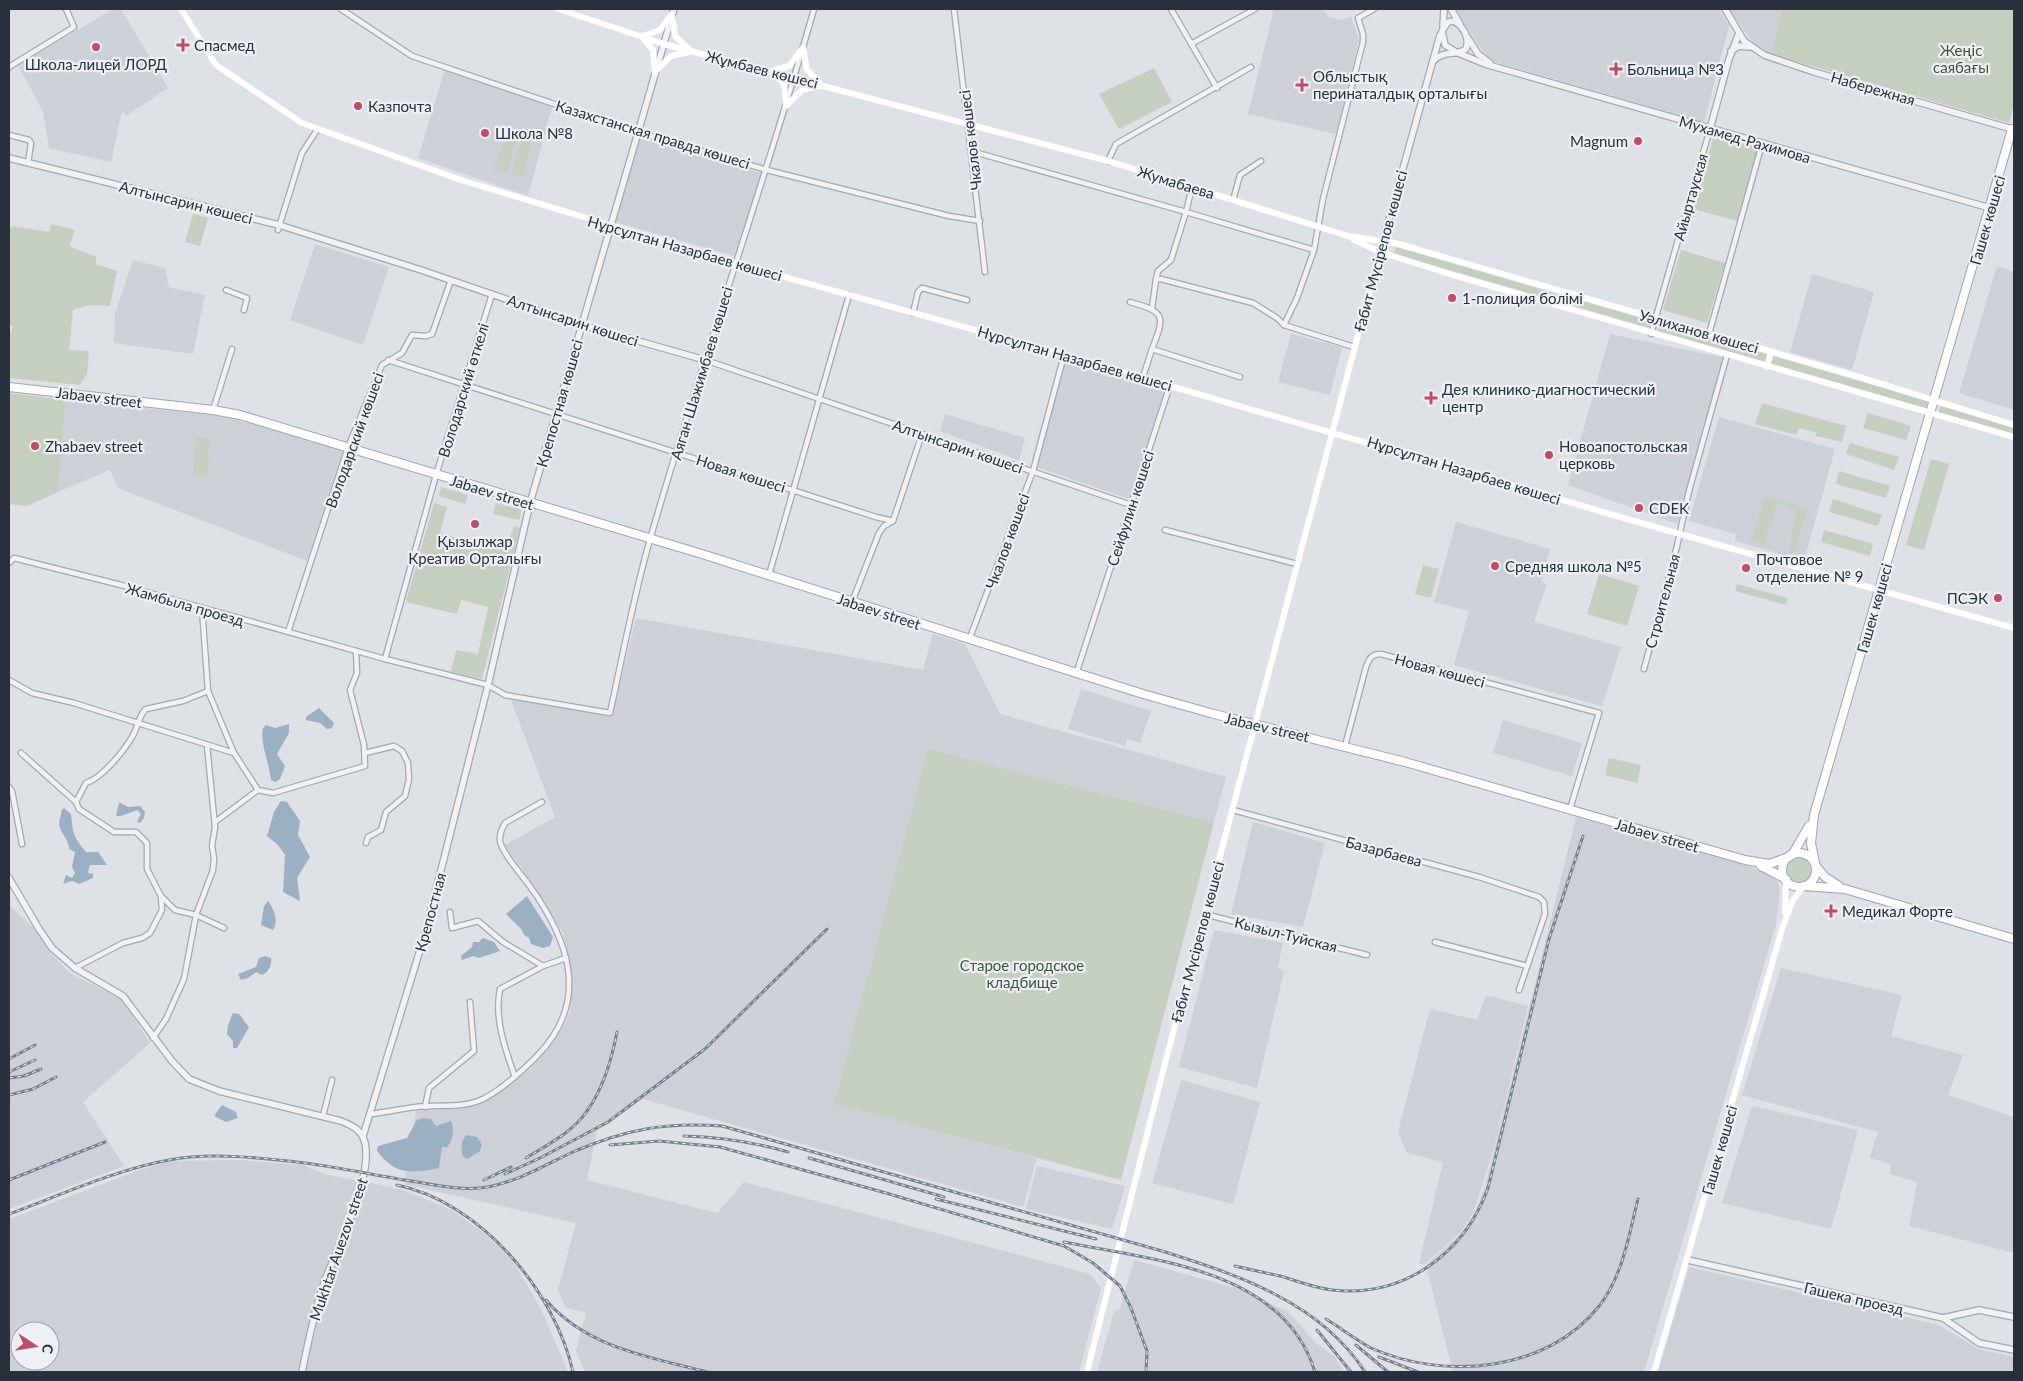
<svg xmlns="http://www.w3.org/2000/svg" width="2023" height="1381" viewBox="0 0 2023 1381" font-family="Lato,sans-serif">
<style>
.built{fill:#ccd0d7;fill-rule:evenodd}
.green{fill:#c4cfc0}
.water{fill:#9cb0c3}
.lines{fill:none;stroke-linecap:round;stroke-linejoin:round}
.minor-casing{stroke:#a4a8af;stroke-width:7}
.tertiary-casing{stroke:#a4a8af;stroke-width:8}
.primary-casing{stroke:#9ea6b1;stroke-width:10}
.minor{stroke:#f0f2f5;stroke-width:4.5}
.tertiary{stroke:#f0f2f5;stroke-width:5.5}
.secondary{stroke:#fff;stroke-width:6}
.primary{stroke:#fff;stroke-width:8}
.rail-casing{stroke:#79818e;stroke-width:3}
.rail{stroke:#edf0f4;stroke-width:1;stroke-dasharray:4;stroke-linecap:butt}
.poi-dot{fill:#c14d62;stroke:#edf0f4;stroke-width:2}
.labels{text-anchor:middle;dominant-baseline:central;stroke-width:4.5;stroke-linejoin:round;paint-order:stroke}
.poi-label{font-size:15px;fill:#28303b;stroke:#edf0f4;text-anchor:start}
.park-label{font-size:15px;fill:#3e5637;stroke:#edf0f4}
.street-label{font-size:15px;fill:#28303b;stroke:#edf0f4}
</style>
<rect width="100%" height="100%" fill="#dee1e6"/>
<!-- built -->
<g class="built">
<polygon points="113,9 121,9 168,88 126,116 122,110 111,162 49,148 43,111 18,65"/>
<polygon points="1274,9 1322,9 1329,17 1342,20 1351,16 1359,40 1336,134 1248,114"/>
<polygon points="1456,9 1719,9 1729,26 1704,122 1492,61 1478,45"/>
<polygon points="1729,9 1782,9 1770,54 1754,44"/>
<polygon points="445,69 552,107 528,196 418,158"/>
<polygon points="640,138 762,173 734,256 615,222"/>
<polygon points="315,244 389,267 363,345 290,320"/>
<polygon points="133,260 165,268 169,287 205,295 193,354 114,343 115,314"/>
<polygon points="1997,266 2014,272 2014,410 1959,393"/>
<polygon points="1812,274 1874,292 1852,370 1790,352"/>
<polygon points="1291,334 1342,347 1330,395 1278,382"/>
<polygon points="1610,334 1725,358 1677,524 1568,485"/>
<polygon points="1065,359 1165,388 1130,499 1036,467"/>
<polygon points="66,400 220,416 269,428 343,450 307,561 118,488 110,470 58,492"/>
<polygon points="945,414 1025,438 1019,460 940,431"/>
<polygon points="1719,417 1835,449 1804,561 1735,541 1736,534 1689,521"/>
<polygon points="1456,522 1550,549 1541,582 1547,584 1534,622 1621,647 1602,706 1454,665 1469,611 1434,602"/>
<polygon points="636,618 923,670 933,634 965,644 1000,714 1226,777 1214,822 928,749 835,1104 1037,1158 1023,1207 643,1099 597,1131 587,1180 717,1213 744,1182 1090,1274 1101,1288 1079,1372 585,1372 576,1351 586,1313 565,1307 558,1290 576,1223 404,1184 416,1111 466,1108 485,1102 530,1069 552,1044 566,1022 570,1011 572,976 563,933 535,887 505,845 555,817 511,700 529,701 612,717"/>
<polygon points="1081,689 1151,711 1140,743 1127,739 1125,746 1068,729"/>
<polygon points="1503,720 1582,743 1572,776 1493,753"/>
<polygon points="1576,817 1743,864 1772,875 1777,880 1780,891 1776,924 1644,1372 1453,1372 1426,1265 1463,1232 1475,1212 1485,1187"/>
<polygon points="1253,822 1325,843 1303,927 1231,914"/>
<polygon points="9,905 35,930 51,954 71,974 122,999 150,1043 83,1102 124,1166 9,1209"/>
<polygon points="1214,930 1283,943 1278,968 1284,971 1257,1088 1179,1067"/>
<polygon points="1781,968 1902,995 1891,1036 1963,1055 1948,1095 2014,1117 2014,1253 1909,1226 1917,1182 1890,1174 1891,1164 1869,1158 1878,1132 1742,1095"/>
<polygon points="1486,995 1528,1006 1494,1148 1474,1211 1462,1231 1425,1264 1419,1264 1443,1162 1407,1153 1398,1132 1430,1009 1477,1020"/>
<polygon points="1181,1080 1260,1102 1233,1204 1152,1183"/>
<polygon points="1752,1106 1858,1130 1831,1229 1722,1203"/>
<path d="M239,1160L304,1165L324,1174L358,1181L322,1283L300,1372H9V1219L142,1169L171,1161ZM20,1331H50V1361H20Z"/>
<polygon points="1037,1166 1125,1186 1112,1229 1026,1209"/>
<polygon points="367,1182 403,1190 450,1209 484,1233 513,1261 541,1309 568,1372 305,1372 326,1284"/>
<polygon points="1134,1260 1239,1289 1288,1312 1317,1344 1335,1357 1344,1372 1097,1372 1114,1312 1120,1309"/>
<polygon points="1689,1267 1939,1325 1978,1349 2014,1357 2014,1372 1658,1372"/>
</g>
<!-- green -->
<g class="green">
<polygon points="1782,9 2014,9 2014,104 2009,123 1770,54"/>
<polygon points="1154,68 1172,102 1119,129 1099,94"/>
<polygon points="506,135 517,140 506,173 495,169"/>
<polygon points="1714,135 1758,147 1738,221 1693,209"/>
<polygon points="521,141 532,144 522,177 511,174"/>
<polygon points="193,214 208,218 200,246 185,242"/>
<polygon points="51,224 75,230 69,246 96,257 96,264 117,271 110,306 90,305 73,310 69,350 89,351 87,374 80,385 9,378 9,337 13,327 9,323 9,229 14,226 49,232"/>
<polygon points="1396,247 1651,321 1649,328 1394,254"/>
<polygon points="1681,250 1725,263 1707,323 1663,310"/>
<polygon points="1659,323 1928,401 1925,408 1657,331"/>
<polygon points="9,393 66,400 58,492 27,506 9,504"/>
<polygon points="1762,403 1846,426 1842,442 1816,436 1816,433 1799,428 1796,435 1755,424"/>
<polygon points="1940,406 2014,428 2014,434 1938,413"/>
<polygon points="1868,413 1911,426 1906,440 1863,428"/>
<polygon points="196,437 210,438 207,475 193,474"/>
<polygon points="1850,443 1899,457 1894,470 1846,454"/>
<polygon points="1931,459 1949,464 1924,550 1906,545"/>
<polygon points="1839,471 1890,486 1886,498 1836,484"/>
<polygon points="441,487 468,495 465,504 439,496"/>
<polygon points="1765,497 1807,508 1795,554 1788,552 1798,508 1778,503 1764,545 1751,541"/>
<polygon points="1833,499 1882,515 1878,526 1829,512"/>
<polygon points="434,503 447,507 440,533 499,550 502,540 509,541 514,526 520,528 482,679 451,672 456,650 478,654 488,607 461,600 457,614 406,602"/>
<polygon points="496,503 522,510 519,520 493,514"/>
<polygon points="1824,530 1873,544 1870,556 1821,542"/>
<polygon points="1423,565 1439,569 1431,598 1415,594"/>
<polygon points="1599,574 1639,586 1627,626 1587,614"/>
<polygon points="1737,584 1788,598 1786,605 1735,591"/>
<polygon points="928,749 1214,822 1121,1180 834,1104"/>
<polygon points="1609,758 1641,765 1637,783 1605,775"/>
<circle cx="1799" cy="870" r="13"/>
</g>
<!-- water -->
<g class="water">
<polygon points="319,708 334,723 332,728 327,729 320,723 306,720 306,717"/>
<path d="M289,724V733L277,754L285,766L280,779L275,782L271,780C269,762 260,745 263,728L266,725L275,728Z"/>
<polygon points="281,801 287,802 300,821 298,835 310,857 297,878 300,901 283,892 285,855 278,845 267,836 274,812"/>
<polygon points="119,802 128,807 140,806 145,812 144,818 140,823 137,822 141,814 137,810 121,816 116,816"/>
<path d="M64,808L71,814C73,833 73,837 86,852H98L107,865H90L88,872L89,874L93,873V878L79,884L72,881L63,884L66,875L72,878L75,873L72,867L75,852L69,849C69,836 56,832 60,818C62,813 60,811 64,808Z"/>
<polygon points="527,896 553,937 550,946 543,948 531,944 529,938 524,935 521,929 506,914"/>
<path d="M268,901C274,909 279,921 273,930L261,925L264,906Z"/>
<polygon points="483,938 494,942 500,951 479,958 473,956 462,960 461,956 472,947 473,942 479,942"/>
<path d="M265,956L271,958C272,965 269,972 262,975L256,972L248,978L241,980L238,974L256,967L259,958Z"/>
<polygon points="233,1013 239,1014 249,1027 237,1048 233,1048 233,1041 227,1034 228,1025"/>
<polygon points="222,1105 236,1112 238,1118 226,1122 214,1116"/>
<path d="M422,1118L431,1119L436,1126L451,1121C455,1129 453,1141 447,1147H442L439,1168C411,1174 395,1175 377,1151L378,1146L407,1138L417,1120Z"/>
<path d="M467,1135L477,1137L482,1145L480,1151L467,1159L462,1156C462,1148 460,1139 467,1135Z"/>
</g>
<g class="lines">
<!-- minor casing -->
<g class="minor-casing">
<g id="minor">
<polyline points="341,9 412,56 637,132 767,170 949,216 980,221"/>
<polyline points="954,9 985,272"/>
<polyline points="1171,9 1217,88"/>
<polyline points="1191,44 1255,9"/>
<polyline points="9,67 74,27 66,9"/>
<polyline points="9,135 29,140 31,143 28,163"/>
<polyline points="971,151 1186,212 1171,260 1158,271 1156,279"/>
<polyline points="1108,161 1116,144 1251,67"/>
<polyline points="1192,187 1186,212 1314,250"/>
<polyline points="1233,200 1240,175 1261,161"/>
<polyline points="278,230 302,153 317,130"/>
<polyline points="226,290 247,298 244,310"/>
<path d="M1130,302C1166,312 1165,316 1152,349"/>
<polyline points="1152,308 1156,279 1161,279 1253,303 1277,318 1284,325 1354,347"/>
<polyline points="913,313 918,292 922,288 967,300"/>
<polyline points="1284,325 1297,298 1314,250 1323,199 1363,42 1363,34 1358,18 1374,9"/>
<polyline points="1651,334 1710,129"/>
<polyline points="1709,334 1762,144"/>
<polyline points="388,360 876,517 893,521"/>
<polyline points="705,360 1131,505"/>
<polyline points="1143,377 1152,349 1240,377"/>
<polyline points="213,410 232,349"/>
<polyline points="1165,530 1297,564"/>
<path d="M9,563L14,558L121,585L385,659L488,685L505,695L610,713C623,654 634,594 651,536C702,359 764,186 814,9"/>
<polyline points="769,575 849,295"/>
<polyline points="852,602 879,533 884,526 893,521 922,434"/>
<polyline points="202,608 208,691 234,753 258,790 273,793 365,766 364,745 350,690 357,673 356,651"/>
<polyline points="288,632 348,447 382,365 402,353 412,335 426,336 432,334 451,280"/>
<polyline points="969,640 1033,471 1064,355"/>
<polyline points="385,659 436,475 492,294"/>
<polyline points="1644,669 1677,546 1689,491 1727,355"/>
<polyline points="1076,674 1170,385"/>
<polyline points="9,680 32,693 74,703 234,753"/>
<path d="M1345,746L1366,667C1369,659 1371,654 1381,654L1599,713L1570,809"/>
<polyline points="21,753 76,802 79,809 114,832 136,832 147,843 147,869 161,896 175,910 196,915 224,928"/>
<polyline points="365,753 394,746 402,751 408,763 409,779 405,796 386,812 381,830 368,837 366,843"/>
<polyline points="9,787 12,791 22,844"/>
<path d="M76,802L86,783C102,778 124,751 132,737C138,728 138,716 146,709L183,701L208,691"/>
<polyline points="1233,810 1479,877 1539,897 1544,902 1545,914 1519,990"/>
<polyline points="215,822 258,790"/>
<polyline points="450,912 452,928 478,921 503,942 543,966"/>
<polyline points="1204,914 1367,955"/>
<polyline points="1435,942 1527,966"/>
<polyline points="75,968 123,943 142,938 150,933 162,910 161,896"/>
<polyline points="153,1038 166,1019 184,979 196,915 213,870 214,858 212,846 215,827 207,745"/>
<path d="M515,1077C505,1049 494,1018 500,989L543,966L566,958"/>
<polyline points="425,1107 429,1088 474,1051 470,1002"/>
<path d="M371,1114C386,1112 401,1109 416,1107C439,1104 462,1109 483,1099C503,1089 521,1072 537,1056C591,1001 569,940 529,885C521,874 502,853 500,841C499,834 502,829 505,823L542,802"/>
<polyline points="323,1116 332,1080"/>
</g>
</g>
<!-- tertiary casing -->
<g class="tertiary-casing">
<g id="tertiary">
<polyline points="1451,9 1460,24"/>
<polyline points="1725,9 1744,41 1764,55 1814,72 2012,129"/>
<polyline points="1443,26 1444,9"/>
<polyline points="1468,38 1478,54 1490,63"/>
<polyline points="1731,51 1739,46 1750,47"/>
<path d="M1433,61C1445,49 1455,57 1466,49C1470,38 1464,27 1454,21L1448,22L1442,31L1445,45L1456,52L1485,64L1990,208"/>
<polyline points="1710,129 1729,59 1739,33"/>
<polyline points="9,158 279,225 421,270 582,325 705,360"/>
<polyline points="1383,241 1440,35"/>
<path d="M9,878L39,929L52,948L75,968L123,996L172,1061L189,1079L219,1091L341,1121C353,1126 362,1130 365,1143C373,1180 337,1247 324,1283C314,1312 308,1342 302,1372"/>
<polyline points="363,1136 424,937 488,685 530,503 674,9"/>
<polyline points="1688,1260 1943,1318 1979,1343 2014,1350"/>
<polyline points="1943,1318 1979,1310 2014,1317"/>
</g>
</g>
<!-- primary casing -->
<g class="primary-casing">
<g id="primary">
<polyline points="9,387 213,410 240,415 702,554 1143,694 1214,714 1405,762 1745,860 1769,864 1789,857"/>
<circle cx="1799" cy="870" r="17"/>
<polyline points="1792,855 1809,826"/>
<polyline points="1815,863 1811,843 1814,815 2012,129 2014,130"/>
<polyline points="1761,866 1786,879"/>
<polyline points="1816,866 1825,877 1839,886"/>
<polyline points="1804,886 1845,889 2014,939"/>
</g>
</g>
<!-- minor -->
<use href="#minor" class="minor"/>
<!-- tertiary -->
<use href="#tertiary" class="tertiary"/>
<!-- secondary -->
<g class="secondary">
<polyline points="181,9 216,65 302,123 461,180 735,263 1064,355 1648,525 2014,628"/>
<polyline points="558,9 664,44 1108,161 1348,236 1395,243 1859,377 2014,425"/>
<polyline points="672,15 675,36 689,49"/>
<polyline points="643,36 660,30 671,15"/>
<polyline points="644,39 653,50 655,72"/>
<polyline points="803,48 807,70 819,82"/>
<polyline points="772,71 789,66 803,48"/>
<polyline points="655,72 671,56 689,52"/>
<polyline points="775,74 784,84 786,106"/>
<polyline points="786,106 802,90 820,86"/>
<polyline points="1353,239 1380,252 1453,275 2014,437"/>
<polyline points="1767,367 1771,352"/>
<polyline points="1785,913 1786,880"/>
<polyline points="1087,1372 1163,1071 1383,241"/>
<polyline points="1654,1372 1783,926 1793,900 1804,886"/>
</g>
<!-- primary -->
<use href="#primary" class="primary"/>
<!-- rail casing -->
<g class="rail-casing">
<g id="rail">
<polyline points="9,1059 35,1045"/>
<polyline points="9,1072 35,1060"/>
<polyline points="9,1078 24,1076 41,1069"/>
<polyline points="9,1095 33,1089 56,1077"/>
<path d="M684,1136C719,1137 754,1142 788,1152"/>
<polyline points="610,1145 659,1141 720,1147 886,1193 1064,1246 1093,1263 1120,1286 1131,1308 1147,1351 1146,1372"/>
<path d="M526,1158C547,1145 573,1132 587,1111C603,1089 612,1058 617,1032"/>
<polyline points="809,1158 944,1197"/>
<polyline points="505,1174 540,1158 608,1122 705,1049 827,929"/>
<polyline points="9,1180 105,1142"/>
<polyline points="484,1180 511,1167"/>
<path d="M397,1185C480,1202 555,1291 573,1372"/>
<polyline points="936,1199 1096,1239"/>
<path d="M9,1214C58,1196 118,1169 169,1160C210,1152 264,1158 305,1163C342,1168 379,1176 417,1182C440,1186 465,1191 488,1187C519,1181 547,1164 575,1151C628,1129 665,1122 722,1126L1162,1251C1238,1275 1320,1302 1365,1372"/>
<path d="M1064,1242C1153,1260 1284,1269 1315,1372"/>
<path d="M1235,1266C1251,1270 1268,1273 1284,1277C1299,1282 1316,1288 1332,1290C1404,1298 1464,1254 1488,1188L1549,939L1583,836"/>
<path d="M546,1300C587,1348 649,1357 707,1372"/>
<path d="M1326,1319C1341,1328 1356,1340 1371,1348C1445,1381 1548,1372 1600,1305C1623,1275 1629,1234 1638,1199"/>
<polyline points="1317,1330 1351,1372"/>
<polyline points="1356,1345 1388,1372"/>
<polyline points="1379,1357 1418,1372"/>
</g>
</g>
<!-- rail -->
<use href="#rail" class="rail"/>
</g>
<!-- markers -->
<g class="poi-dot">
<path d="M180.5 37.5h5v5h5v5h-5v5h-5v-5h-5v-5h5z"/>
<circle cx="96" cy="47" r="5"/>
<path d="M1613.5 61.5h5v5h5v5h-5v5h-5v-5h-5v-5h5z"/>
<path d="M1299.5 77.5h5v5h5v5h-5v5h-5v-5h-5v-5h5z"/>
<circle cx="358" cy="106" r="5"/>
<circle cx="485" cy="133" r="5"/>
<circle cx="1638" cy="141" r="5"/>
<circle cx="1452" cy="298" r="5"/>
<path d="M1428.5 390.5h5v5h5v5h-5v5h-5v-5h-5v-5h5z"/>
<circle cx="35" cy="446" r="5"/>
<circle cx="1549" cy="455" r="5"/>
<circle cx="1639" cy="508" r="5"/>
<circle cx="475" cy="524" r="5"/>
<circle cx="1495" cy="566" r="5"/>
<circle cx="1746" cy="568" r="5"/>
<circle cx="1998" cy="598" r="5"/>
<path d="M1828.5 903.5h5v5h5v5h-5v5h-5v-5h-5v-5h5z"/>
</g>
<g class="labels">
<!-- poi labels -->
<g class="poi-label">
<text x="194" y="45">Спасмед</text>
<text x="96" y="64" text-anchor="middle">Школа-лицей ЛОРД</text>
<text x="1627" y="69">Больница №3</text>
<text x="1313" y="76">Облыстық<tspan x="1313" dy="17">перинаталдық орталығы</tspan></text>
<text x="368" y="106">Казпочта</text>
<text x="495" y="133">Школа №8</text>
<text x="1628" y="141" text-anchor="end">Magnum</text>
<text x="1462" y="298">1-полиция болiмi</text>
<text x="1442" y="389">Дея клинико-диагностический<tspan x="1442" dy="17">центр</tspan></text>
<text x="45" y="446">Zhabaev street</text>
<text x="1559" y="446">Новоапостольская<tspan x="1559" dy="17">церковь</tspan></text>
<text x="1649" y="508">CDEK</text>
<text x="475" y="541" text-anchor="middle">Қызылжар<tspan x="475" dy="17">Креатив Орталығы</tspan></text>
<text x="1756" y="559">Почтовое<tspan x="1756" dy="17">отделение № 9</tspan></text>
<text x="1505" y="566">Средняя школа №5</text>
<text x="1988" y="598" text-anchor="end">ПСЭК</text>
<text x="1842" y="911">Медикал Форте</text>
</g>
<!-- park labels -->
<g class="park-label">
<text x="1961" y="50">Жеңіс<tspan x="1961" dy="17">саябағы</tspan></text>
<text x="1022" y="965">Старое городское<tspan x="1022" dy="17">кладбище</tspan></text>
</g>
<!-- street labels -->
<g class="street-label">
<text transform="translate(762 69) rotate(14)">Жұмбаев көшесі</text>
<text transform="translate(1873 88) rotate(16)">Набережная</text>
<text transform="translate(653 134) rotate(17)">Казахстанская правда көшесі</text>
<text transform="translate(1745 139) rotate(16)">Мухамед-Рахимова</text>
<text transform="translate(970 140) rotate(-97)">Чкалов көшесі</text>
<text transform="translate(1176 182) rotate(17)">Жумабаева</text>
<text transform="translate(1690 197) rotate(-74)">Айыртауская</text>
<text transform="translate(186 202) rotate(14)">Алтынсарин көшесі</text>
<text transform="translate(1987 220) rotate(-74)">Гашек көшесі</text>
<text transform="translate(685 248) rotate(16)">Нұрсұлтан Назарбаев көшесі</text>
<text transform="translate(1380 251) rotate(-75)">Ғабит Мүсірепов көшесі</text>
<text transform="translate(573 320) rotate(18)">Алтынсарин көшесі</text>
<text transform="translate(1699 331) rotate(16)">Уәлиханов көшесі</text>
<text transform="translate(1075 358) rotate(16)">Нұрсұлтан Назарбаев көшесі</text>
<text transform="translate(701 373) rotate(-73)">Аяган Шажимбаев көшесі</text>
<text transform="translate(463 390) rotate(-73)">Володарский өткелі</text>
<text transform="translate(99 397) rotate(7)">Jabaev street</text>
<text transform="translate(559 403) rotate(-74)">Крепостная көшесі</text>
<text transform="translate(354 440) rotate(-70)">Володарский көшесі</text>
<text transform="translate(958 446) rotate(19)">Алтынсарин көшесі</text>
<text transform="translate(1464 470) rotate(17)">Нұрсұлтан Назарбаев көшесі</text>
<text transform="translate(741 473) rotate(18)">Новая көшесі</text>
<text transform="translate(492 492) rotate(17)">Jabaev street</text>
<text transform="translate(1130 508) rotate(-72)">Сейфулин көшесі</text>
<text transform="translate(1007 541) rotate(-70)">Чкалов көшесі</text>
<text transform="translate(1662 601) rotate(-75)">Строительная</text>
<text transform="translate(185 604) rotate(16)">Жамбыла проезд</text>
<text transform="translate(1874 608) rotate(-74)">Гашек көшесі</text>
<text transform="translate(879 611) rotate(18)">Jabaev street</text>
<text transform="translate(1440 670) rotate(15)">Новая көшесі</text>
<text transform="translate(1267 727) rotate(13)">Jabaev street</text>
<text transform="translate(1657 835) rotate(16)">Jabaev street</text>
<text transform="translate(1384 851) rotate(15)">Базарбаева</text>
<text transform="translate(430 912) rotate(-75)">Крепостная</text>
<text transform="translate(1286 934) rotate(14)">Кызыл-Туйская</text>
<text transform="translate(1197 942) rotate(-75)">Ғабит Мүсірепов көшесі</text>
<text transform="translate(1719 1150) rotate(-74)">Гашек көшесі</text>
<text transform="translate(338 1249) rotate(-71)">Mukhtar Auezov street</text>
<text transform="translate(1854 1298) rotate(13)">Гашека проезд</text>
</g>
</g>
<!-- border -->
<rect width="2023" height="1381" fill="none" stroke="#28303b" stroke-width="20"/>
<!-- north arrow -->
<g transform="translate(35 1346) rotate(102)"><circle r="24" fill="#edf0f4" stroke="#9ea3aa"/>
<path d="M0-4L9 19L0 12L-9 19Z" fill="#c14d62"/>
<text y="-8" font-size="14" font-weight="bold" text-anchor="middle" fill="#28303b">С</text>
</g>
</svg>
